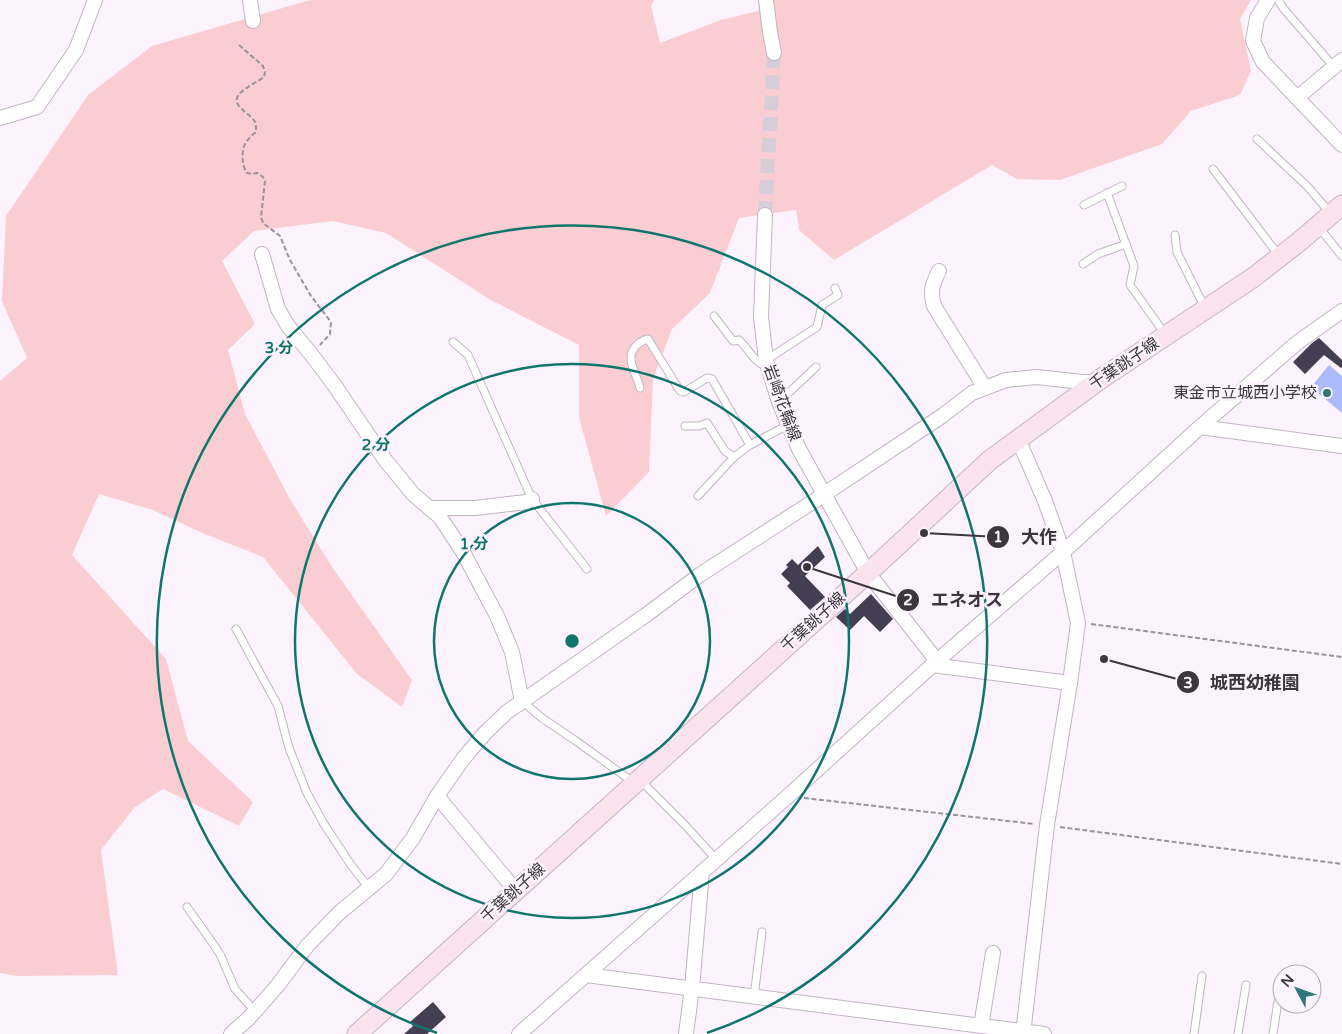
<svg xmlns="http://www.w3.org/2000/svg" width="1342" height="1034" viewBox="0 0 1342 1034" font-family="'Varela Round','Noto Sans JP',sans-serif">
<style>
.green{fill:#facdd3}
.water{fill:#aabafa}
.building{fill:#433e51}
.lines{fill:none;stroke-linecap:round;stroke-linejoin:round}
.street-tunnel{stroke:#d7cdd8;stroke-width:14;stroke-dasharray:14 7;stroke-linecap:butt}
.lane-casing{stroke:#c3b3c5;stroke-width:9}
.street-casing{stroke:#c3b3c5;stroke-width:16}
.secondary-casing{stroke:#c3b3c5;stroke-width:21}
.path{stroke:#9b929c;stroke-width:2;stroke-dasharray:5 2.5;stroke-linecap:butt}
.lane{stroke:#fff;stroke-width:7}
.street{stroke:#fff;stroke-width:14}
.secondary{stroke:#fae2ef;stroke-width:19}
.ring{fill:none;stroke:#0f766e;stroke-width:2.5}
.poi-dot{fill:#2d767b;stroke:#fdf3fe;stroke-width:2}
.labels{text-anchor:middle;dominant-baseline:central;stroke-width:5;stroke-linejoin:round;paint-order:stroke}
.street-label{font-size:16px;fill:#3d363e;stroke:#fdf3fe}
.poi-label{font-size:16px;fill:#3d363e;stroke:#fdf3fe;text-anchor:end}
.centre{fill:#0f766e;stroke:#fdf3fe;stroke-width:2.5}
.ring-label{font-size:15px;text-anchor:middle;font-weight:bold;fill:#0f766e;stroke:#fdf3fe;stroke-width:5;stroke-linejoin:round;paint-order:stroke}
.leader{fill:none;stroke:#3d363e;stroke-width:2}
.callout-dot{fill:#3d363e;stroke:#fdf3fe;stroke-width:2}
.mark-label{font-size:15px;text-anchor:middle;font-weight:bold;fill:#fff}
.callout-label{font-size:18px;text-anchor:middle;font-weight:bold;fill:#3d363e;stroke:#fdf3fe;stroke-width:5;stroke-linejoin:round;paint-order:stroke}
</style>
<rect width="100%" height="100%" fill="#fdf3fe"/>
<!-- green -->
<polygon class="green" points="310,0 654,0 651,6 660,43 721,20 758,11 765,0 1251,0 1240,19 1251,71 1240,95 1191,111 1162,144 1060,180 1017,179 992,165 834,260 799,230 796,210 739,218 710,293 672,329 653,379 649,472 606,516 579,417 579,345 491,300 386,233 333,221 254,231 222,261 255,324 228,350 245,414 291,501 334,570 412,680 402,707 357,674 263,557 200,532 153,510 99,494 72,555 166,659 188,741 253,802 239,826 163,789 135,807 101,850 118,975 17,976 0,973 0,381 27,358 2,301 6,216 88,95 152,46"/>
<!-- water -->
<polygon class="water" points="1329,365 1342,376 1342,413 1311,387"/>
<!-- building -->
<g class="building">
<polygon points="1319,338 1342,360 1342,367 1341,368 1324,355 1305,374 1293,362 1312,343"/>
<polygon points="818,546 825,557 805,576 825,597 810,610 787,586 790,583 781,574 788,567 786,565 792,559 798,565"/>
<polygon points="871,594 893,619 880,632 864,616 850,630 836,617 845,609 850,614"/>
<polygon points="433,1002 446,1017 427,1034 404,1034 413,1026 410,1022"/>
</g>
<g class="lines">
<!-- street-tunnel -->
<polyline class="street-tunnel" points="765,215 774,53"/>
<!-- lane casing -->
<g class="lane-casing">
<g id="lane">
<polyline points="1278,0 1283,8 1334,67"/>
<polyline points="1257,139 1308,187 1331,214"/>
<polyline points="1213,169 1280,257"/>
<polyline points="1107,193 1134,266 1130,285 1165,334"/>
<polyline points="1084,205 1122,186"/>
<polyline points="1318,226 1342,256"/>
<polyline points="1175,235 1177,252 1205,308"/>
<polyline points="1083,264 1098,254 1126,244"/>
<path d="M714,316L733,341L739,340C749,349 754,363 768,367"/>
<polyline points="453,342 468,355 532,499 587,569"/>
<polyline points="766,360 817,327 822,305 838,295 835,288"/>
<path d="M640,388C638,379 632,369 631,360C630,349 639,341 648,339L680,391L684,392L707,378L712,379L750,445"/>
<polyline points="779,402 816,367"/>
<polyline points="685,426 699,426 707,423 725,451 734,457"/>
<polyline points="698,496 734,457 750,445 788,425"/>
<polyline points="236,629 278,706 289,748 307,793 324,824 351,865 369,888"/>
<polyline points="522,701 542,718 576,741 633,782"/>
<polyline points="639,779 684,824 716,859"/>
<polyline points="187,907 207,935 220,954 235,989 255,1011"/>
<polyline points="754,997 762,932"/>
<polyline points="1194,1034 1202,976"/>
<polyline points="1238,1034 1246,985"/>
<polyline points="1273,1034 1278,1001"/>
</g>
</g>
<!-- street casing -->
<g class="street-casing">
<g id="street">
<polyline points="250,0 253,21"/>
<polyline points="766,0 770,32 774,53"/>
<polyline points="1268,0 1257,18 1253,41 1263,62 1342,145"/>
<polyline points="1297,98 1342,60"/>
<polyline points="0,118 37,107 76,50 95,0"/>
<polyline points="765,215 761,317 766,360 779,402 799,449 868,573 937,661"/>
<polyline points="262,254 278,309 288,326 311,354 335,386 386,461 413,494 440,517 463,552 497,616 512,652 522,701"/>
<path d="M939,271C932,285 930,291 934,306L985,388"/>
<polyline points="1200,427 1342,446"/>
<polyline points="1018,439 1045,501 1063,552 1078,623 1070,683 1047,825 1023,1034"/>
<polyline points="429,508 475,508 526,502 532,499"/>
<polyline points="932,665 1070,683"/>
<polyline points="437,796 516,891"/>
<polyline points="586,975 1044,1034"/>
<polyline points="981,1026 993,953"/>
<polyline points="231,1034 249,1018 278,985 307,946 339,913 386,874 413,838 437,796 463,759 485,733 507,712 646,615 701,574 814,501 942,416 972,393 1006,380 1037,377 1082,382 1097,382"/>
<polyline points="519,1034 787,797 937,661 1063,552 1200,427 1298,342 1342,311"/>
<polyline points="686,1034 692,988 702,872"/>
</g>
</g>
<!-- secondary casing -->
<g class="secondary-casing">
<polyline id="secondary" points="357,1034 868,573 990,460 1102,378 1254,277 1300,241 1342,205"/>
</g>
<!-- path -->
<g class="path">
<path d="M239,45L263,66L265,72L264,77C257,82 242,89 238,96C231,107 253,114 256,124C256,126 256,129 256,132C252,135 247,140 245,144C241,152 242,166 247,173L252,174L257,173L263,177L265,181L261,217L263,223L280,236L290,260L311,296L331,322L330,334L320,345"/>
<polyline points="1091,624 1342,657"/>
<polyline points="804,798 1035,824"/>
<polyline points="1060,827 1342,864"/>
</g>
<!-- lane -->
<use href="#lane" class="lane"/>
<!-- street -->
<use href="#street" class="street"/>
<!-- secondary -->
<use href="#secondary" class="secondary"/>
</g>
<!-- distance rings -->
<g class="ring">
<circle cx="572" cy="641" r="138"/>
<circle cx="572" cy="641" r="277"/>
<path d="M437 1033A415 415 0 1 1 707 1033"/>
</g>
<!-- markers -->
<circle class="poi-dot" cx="1327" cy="393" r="5"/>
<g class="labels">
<!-- street labels -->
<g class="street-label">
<text transform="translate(1124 364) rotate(-34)">千葉銚子線</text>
<text transform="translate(782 403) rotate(70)">岩崎花輪線</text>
<text transform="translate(813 622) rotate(-42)">千葉銚子線</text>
<text transform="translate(513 893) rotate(-42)">千葉銚子線</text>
</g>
<!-- poi labels -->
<g class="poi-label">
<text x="1317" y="393">東金市立城西小学校</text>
</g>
</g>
<circle cx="572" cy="641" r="8" class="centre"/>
<g class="ring-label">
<text x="279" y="353">3 分</text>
<text x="376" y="450">2 分</text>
<text x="474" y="549">1 分</text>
</g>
<!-- callouts -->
<path class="leader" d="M924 533L998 537M807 567L908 600M1104 659L1188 682"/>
<g class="callout-dot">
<circle cx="924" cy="533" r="5"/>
<circle cx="807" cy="567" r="5"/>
<circle cx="1104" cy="659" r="5"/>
<circle cx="998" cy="537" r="12"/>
<circle cx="908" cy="600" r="12"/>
<circle cx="1188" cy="682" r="12"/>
</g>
<g class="mark-label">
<text x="998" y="542">1</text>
<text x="908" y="605">2</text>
<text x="1188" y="688">3</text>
</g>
<g class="callout-label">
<text x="1039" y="543">大作</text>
<text x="967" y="606">エネオス</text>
<text x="1255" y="689">城西幼稚園</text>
</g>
<!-- north arrow -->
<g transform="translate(1297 989) rotate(311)"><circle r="24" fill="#fdf3fe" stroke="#b0a7b1"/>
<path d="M0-4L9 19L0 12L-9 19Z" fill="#2d767b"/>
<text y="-8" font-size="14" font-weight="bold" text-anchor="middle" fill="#3d363e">N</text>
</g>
</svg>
